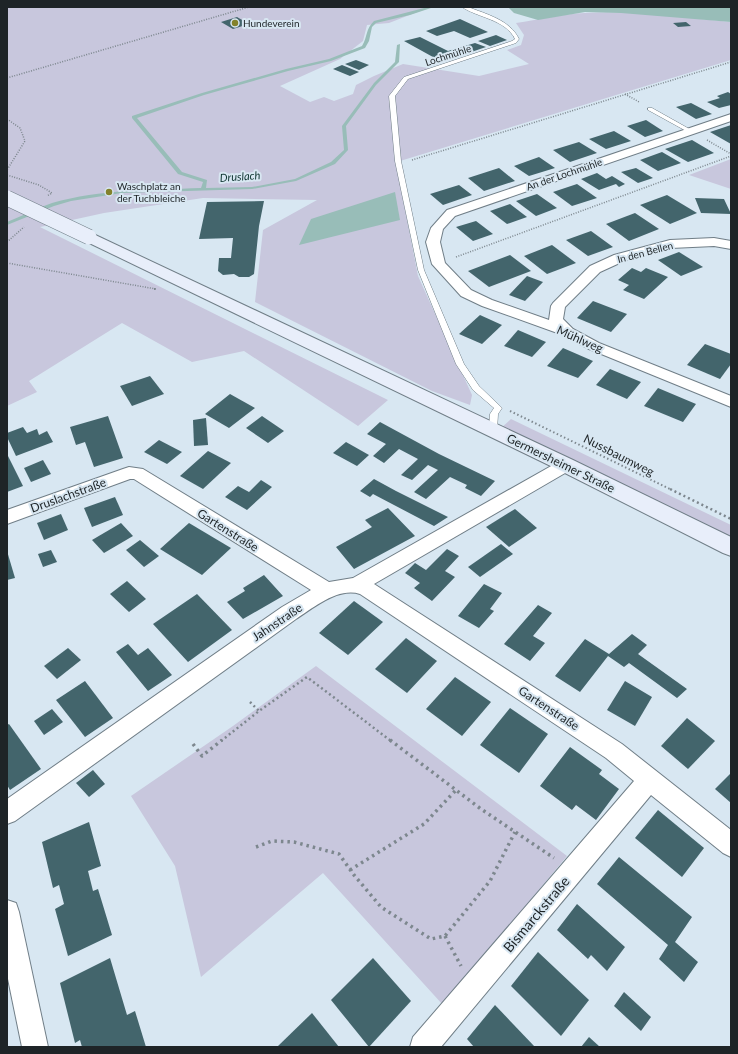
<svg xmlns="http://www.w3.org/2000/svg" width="738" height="1054" viewBox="0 0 738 1054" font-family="Lato,sans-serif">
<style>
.green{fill:#c8c7dd}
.water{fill:#98bdb8}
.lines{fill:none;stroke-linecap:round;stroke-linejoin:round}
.stream{fill:#98bdb8;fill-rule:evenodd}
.building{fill:#43656c}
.service-casing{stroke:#707e87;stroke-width:1}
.minor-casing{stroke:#707e87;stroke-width:2}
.secondary-casing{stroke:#707e87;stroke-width:2}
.path-far3{stroke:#7d878e;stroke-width:1.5;stroke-dasharray:1 1.5;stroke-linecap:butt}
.path-far2{stroke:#7d878e;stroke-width:2;stroke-dasharray:1.5 2.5;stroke-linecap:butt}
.path-far1{stroke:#7d878e;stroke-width:2.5;stroke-dasharray:2 3;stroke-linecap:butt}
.path{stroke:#7d878e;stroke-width:3.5;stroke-dasharray:2.5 4;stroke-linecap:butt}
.service{fill:#fff;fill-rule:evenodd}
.minor{fill:#fff;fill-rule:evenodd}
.secondary{fill:#e8eefa;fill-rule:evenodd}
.secondary-bridge-casing{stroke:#707e87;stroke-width:16;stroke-linecap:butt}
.secondary-bridge{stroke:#e8eefa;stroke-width:15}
.poi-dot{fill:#83822b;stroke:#d8e7f2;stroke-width:1.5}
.labels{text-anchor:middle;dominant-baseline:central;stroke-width:4;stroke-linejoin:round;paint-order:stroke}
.far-poi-label{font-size:10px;fill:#1e2427;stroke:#d8e7f2;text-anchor:start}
.far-street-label{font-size:10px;fill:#1e2427;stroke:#d8e7f2}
.far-water-label{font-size:11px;font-style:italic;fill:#0d332f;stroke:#d8e7f2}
.street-label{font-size:12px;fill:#1e2427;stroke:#d8e7f2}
.near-street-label{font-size:14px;fill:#1e2427;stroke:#d8e7f2}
</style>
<rect width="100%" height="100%" fill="#d8e7f2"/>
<!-- green -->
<g class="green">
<path d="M7,7H430L389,23L367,25L363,41L340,59L280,86L310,102L324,97L334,101L353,94L356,85L374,76L403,64L479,76L529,64L507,50L521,45L524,35L516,23C538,20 562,14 585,13C633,10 683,18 731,22V60L400,161L399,151L394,153L418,276L472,395L470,405L432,391L255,302L263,230L317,200L203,198L104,213L40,227L388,400L358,426L244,351L192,362L122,323L29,381L37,392L7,406Z"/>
<polygon points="731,159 731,189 689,175"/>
<polygon points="511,419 731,525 731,538 500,429"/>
<polygon points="316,666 567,856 443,1005 323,873 201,977 175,866 131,796 233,726"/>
</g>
<!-- water -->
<g class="water">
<polygon points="508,7 731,7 731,22 621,13 585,12 538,20 514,13"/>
<polygon points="395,192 400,220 299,245 311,219"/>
</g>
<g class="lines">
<!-- stream -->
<path class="stream" d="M428,7H434L410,15L376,23L372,27L369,41L365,48L331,61L288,71L204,95L137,118L182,172L207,180L206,188L252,187L295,179L331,162L344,150L342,126L374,83L395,62L397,45L400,44L399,62L376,85L346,126L348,150L335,164L296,181L252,189L122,193L71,201L54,206L7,225V222C22,216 37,208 52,203C101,189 151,190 201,188L203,182L178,174L132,118V116L202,93L286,69L329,59L362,46C368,36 365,30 374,21Z"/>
</g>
<!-- building -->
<g class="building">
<polygon points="237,17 249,24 233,29 221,22"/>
<polygon points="460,19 488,32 470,38 454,31 437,36 426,31"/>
<polygon points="686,22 691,26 678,27 673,23"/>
<polygon points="496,35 507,40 490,46 478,41"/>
<polygon points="420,37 448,51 475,43 486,47 442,62 404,41"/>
<polygon points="356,60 369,65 359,70 345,64"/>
<polygon points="342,65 359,72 350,76 333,69"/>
<polygon points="728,92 731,94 731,105 719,108 707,102 720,98 717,96"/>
<polygon points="691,103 712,114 696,119 676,107"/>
<polygon points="646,120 663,131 645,137 627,126"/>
<polygon points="731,125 731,144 710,132"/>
<polygon points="614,131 631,141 606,149 589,139"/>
<polygon points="692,140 714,153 688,162 665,149"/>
<polygon points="579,142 597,153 570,162 553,150"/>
<polygon points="662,152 681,163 658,171 640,160"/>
<polygon points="539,157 555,168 529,176 514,166"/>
<polygon points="499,168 515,181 484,191 468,178"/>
<polygon points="636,168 653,178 638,183 621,172"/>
<polygon points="597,173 606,179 612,176 625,184 619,187 616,184 599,190 581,179"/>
<polygon points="577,184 597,198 572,206 553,192"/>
<polygon points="459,185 472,195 443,205 430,194"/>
<polygon points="537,194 557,208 536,216 516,201"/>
<polygon points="667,195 697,213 670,224 640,205"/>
<polygon points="695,198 724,199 731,214 701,213"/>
<polygon points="264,201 259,226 254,274 249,277 239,277 234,274 223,275 218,271 219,258 231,258 233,238 199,239 207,202"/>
<polygon points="510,204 527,217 507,224 490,211"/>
<polygon points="635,213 659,229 629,241 606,224"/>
<polygon points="476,221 493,234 473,241 456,227"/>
<polygon points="591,231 613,247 588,256 566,240"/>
<polygon points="552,245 576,263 547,274 524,256"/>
<polygon points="679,252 703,267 681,276 658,260"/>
<polygon points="510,255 531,271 489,287 468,271"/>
<polygon points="632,268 641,272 646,268 668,277 644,299 623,290 629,285 618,280"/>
<polygon points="527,276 543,282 525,301 509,295"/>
<polygon points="593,301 627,314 611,332 577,318"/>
<polygon points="480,315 502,325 482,344 459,334"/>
<polygon points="518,330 546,342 532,357 504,346"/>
<polygon points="705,344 731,354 731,364 720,379 687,365"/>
<polygon points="563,348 593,361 578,378 547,366"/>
<polygon points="610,369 641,382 627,399 596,385"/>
<polygon points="150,376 164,394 132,406 120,386"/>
<polygon points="658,388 696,404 683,422 644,406"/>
<polygon points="230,394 255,408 229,428 205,414"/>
<polygon points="108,416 123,458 94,467 85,442 76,445 70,427"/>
<polygon points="262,416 284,431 268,443 246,428"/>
<polygon points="206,418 208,445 194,446 193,420"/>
<polygon points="380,422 439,454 495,481 481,496 465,488 467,485 450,477 426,499 414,492 438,470 428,465 412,480 401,475 418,459 399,449 384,463 373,456 386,444 367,434"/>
<polygon points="23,427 27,433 37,429 39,435 47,431 53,442 16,456 7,437 7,433"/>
<polygon points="159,440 182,452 167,464 144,452"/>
<polygon points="346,442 369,455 357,466 333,453"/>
<polygon points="208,451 231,463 203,489 180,476"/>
<polygon points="7,454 23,486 7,492"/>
<polygon points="43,460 51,474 31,482 24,468"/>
<polygon points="374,479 396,491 448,517 434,526 373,494 370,497 360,491"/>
<polygon points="261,480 272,487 247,510 225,497 238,486 249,492"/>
<polygon points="115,497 123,515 92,527 84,508"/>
<polygon points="388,508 415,536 354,569 336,547 372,527 365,520"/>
<polygon points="515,509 537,528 509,547 486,527"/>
<polygon points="61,514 68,530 44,540 37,523"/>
<polygon points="121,523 133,536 104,553 92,540"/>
<polygon points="189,523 231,548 202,575 160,549"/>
<polygon points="140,540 159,556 144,567 126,550"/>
<polygon points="501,544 513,554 480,577 468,567"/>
<polygon points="447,549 459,556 445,571 455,577 432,601 414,588 420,583 405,573 415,563 426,570"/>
<polygon points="51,550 57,562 43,567 38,554"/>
<polygon points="7,551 15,578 7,580"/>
<polygon points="264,575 283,596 243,619 227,602 245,591 243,588"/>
<polygon points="127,581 146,599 129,612 110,594"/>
<polygon points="484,584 502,593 490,609 494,611 479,628 458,616"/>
<polygon points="197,594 232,630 188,662 153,624"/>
<polygon points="354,601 383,622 348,655 319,633"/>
<polygon points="538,605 552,613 533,636 545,643 530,661 504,644"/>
<polygon points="632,634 647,645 638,654 687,689 677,698 629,663 624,667 608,656 580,692 555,676 585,639 609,654"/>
<polygon points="406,638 437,661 407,693 375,669"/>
<polygon points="128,644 138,655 148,648 172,675 148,691 116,652"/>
<polygon points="68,648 81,660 57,679 44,666"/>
<polygon points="455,677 491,702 462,736 426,709"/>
<polygon points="85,681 113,718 85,737 56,700"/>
<polygon points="625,681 652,697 635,726 607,710"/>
<polygon points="510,708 548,734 519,773 480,745"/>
<polygon points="52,709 63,722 44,735 34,721"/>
<polygon points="687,718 715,741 688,769 661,746"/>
<polygon points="9,724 41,769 10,790 7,785 7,725"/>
<polygon points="570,747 602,770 599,774 619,789 596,820 576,805 572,810 540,786"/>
<polygon points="93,770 105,784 89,797 76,783"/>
<polygon points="731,773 731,803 715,789"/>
<polygon points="658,810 704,848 682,877 635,838"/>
<polygon points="89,822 101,866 88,871 93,891 98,889 112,935 68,956 55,909 64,904 59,885 53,888 42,842"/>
<polygon points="619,857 692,917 675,942 698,962 684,982 659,959 668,945 597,884"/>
<polygon points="577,904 625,947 607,971 591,955 588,959 557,930"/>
<polygon points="538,952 589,1000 561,1036 511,986"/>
<polygon points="110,958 127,1015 135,1011 146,1047 82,1047 80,1040 75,1043 60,983"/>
<polygon points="373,958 411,1001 369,1047 331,1000"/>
<polygon points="624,992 651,1017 641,1031 614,1006"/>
<polygon points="495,1005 535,1047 474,1047 467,1039"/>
<polygon points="312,1013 339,1047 277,1047"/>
<polygon points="589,1037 600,1047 581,1047"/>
</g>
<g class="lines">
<!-- service casing -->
<g class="service-casing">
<g id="service">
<path d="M462,7H468C486,14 510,20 519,39L516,43L408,79L395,96L401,161L424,270L464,364L479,386L502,408L498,414L497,430L493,433L489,430L490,414L494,408L473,390L456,364L418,270L395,161L389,96L404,77L512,41L515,39C505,19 478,18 462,7Z"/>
<polygon points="648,108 652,108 693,131 688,132 648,110"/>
</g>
</g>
<!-- minor casing -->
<g class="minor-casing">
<g id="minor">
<polygon points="731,114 731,121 455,216 443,229 440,242 445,263 471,290 492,300 549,320 551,306 553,303 590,266 614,255 670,240 714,238 731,241 731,249 714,246 671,248 624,261 600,272 565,307 563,319 573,329 599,343 731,396 731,407 589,349 563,335 482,306 461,296 432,264 426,242 431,228 447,210"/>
<path d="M566,459L572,461L574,465L572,469L374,584L622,744L731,830V857L723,853L651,795L441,1047H410L413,1037L634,781L606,758L360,594C338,587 313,608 296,619L15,821L7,824V799L282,607L311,590L134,479H130L7,524V510L123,469L129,467L143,469L329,582L353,578L560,461Z"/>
<polygon points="7,900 16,903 19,912 48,1047 22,1047 7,974"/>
</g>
</g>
<!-- secondary casing -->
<g class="secondary-casing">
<polygon id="secondary" points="89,232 573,460 731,537 731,556 723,553 559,470 83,240 81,237 83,234"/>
</g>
<!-- path-far3 -->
<g class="path-far3">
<polyline points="7,78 249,7"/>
<polyline points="625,94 639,102"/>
<polyline points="7,119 20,128 25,141 7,170"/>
<polyline points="707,140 731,154"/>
<polyline points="412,160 731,62"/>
<polyline points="7,175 39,185 52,193 47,196"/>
<polyline points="7,242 24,227"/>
<polyline points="456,257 731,156"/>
<polyline points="7,263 156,289"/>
</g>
<!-- path-far2 -->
<g class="path-far2">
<polyline points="154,289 156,289"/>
<polyline points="510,411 672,490"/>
</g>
<!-- path-far1 -->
<g class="path-far1">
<polyline points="670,489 731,519"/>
<polyline points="250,702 259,711"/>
<polyline points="221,741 259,711 307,677 391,741"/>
</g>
<!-- path -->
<g class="path">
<polyline points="390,740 481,809 554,858"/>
<polyline points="193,744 202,756 222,740"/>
<polyline points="256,847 272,841 294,842 339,854 354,875 381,907 431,939 445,936 490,881 515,832"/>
<polyline points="350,870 424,824 456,790"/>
<polyline points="445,936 461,966"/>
</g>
<!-- service -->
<use href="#service" class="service"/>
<!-- minor -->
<use href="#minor" class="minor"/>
<!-- secondary -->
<use href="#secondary" class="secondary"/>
<!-- secondary-bridge casing -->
<g class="secondary-bridge-casing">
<polyline id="secondary-bridge" points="7,198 89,237"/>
</g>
<!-- secondary-bridge -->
<use href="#secondary-bridge" class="secondary-bridge"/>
</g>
<!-- markers -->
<g class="poi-dot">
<circle cx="235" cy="23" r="4"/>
<circle cx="109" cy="192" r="4"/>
</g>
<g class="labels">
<!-- far-poi labels -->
<g class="far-poi-label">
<text x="243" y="23">Hundeverein</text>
<text x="117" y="186">Waschplatz an<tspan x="117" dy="12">der Tuchbleiche</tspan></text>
</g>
<!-- far-street labels -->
<g class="far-street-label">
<text transform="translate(448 55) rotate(-18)">Lochmühle</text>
<text transform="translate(564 174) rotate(-19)">An der Lochmühle</text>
<text transform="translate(645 252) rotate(-15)">In den Bellen</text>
</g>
<!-- far-water labels -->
<g class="far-water-label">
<text transform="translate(240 176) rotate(-4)">Druslach</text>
</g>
<!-- street labels -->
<g class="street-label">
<text transform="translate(580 339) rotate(24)">Mühlweg</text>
<text transform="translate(619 455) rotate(27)">Nussbaumweg</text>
<text transform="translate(561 463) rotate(26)">Germersheimer Straße</text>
<text transform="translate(68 495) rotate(-20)">Druslachstraße</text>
<text transform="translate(228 530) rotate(32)">Gartenstraße</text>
<text transform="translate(277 622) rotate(-34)">Jahnstraße</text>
<text transform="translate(549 708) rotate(33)">Gartenstraße</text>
</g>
<!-- near-street labels -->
<g class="near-street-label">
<text transform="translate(536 914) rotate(-50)">Bismarckstraße</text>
</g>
</g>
<!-- border -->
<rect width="738" height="1054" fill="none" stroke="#1e2427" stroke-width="16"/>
</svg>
